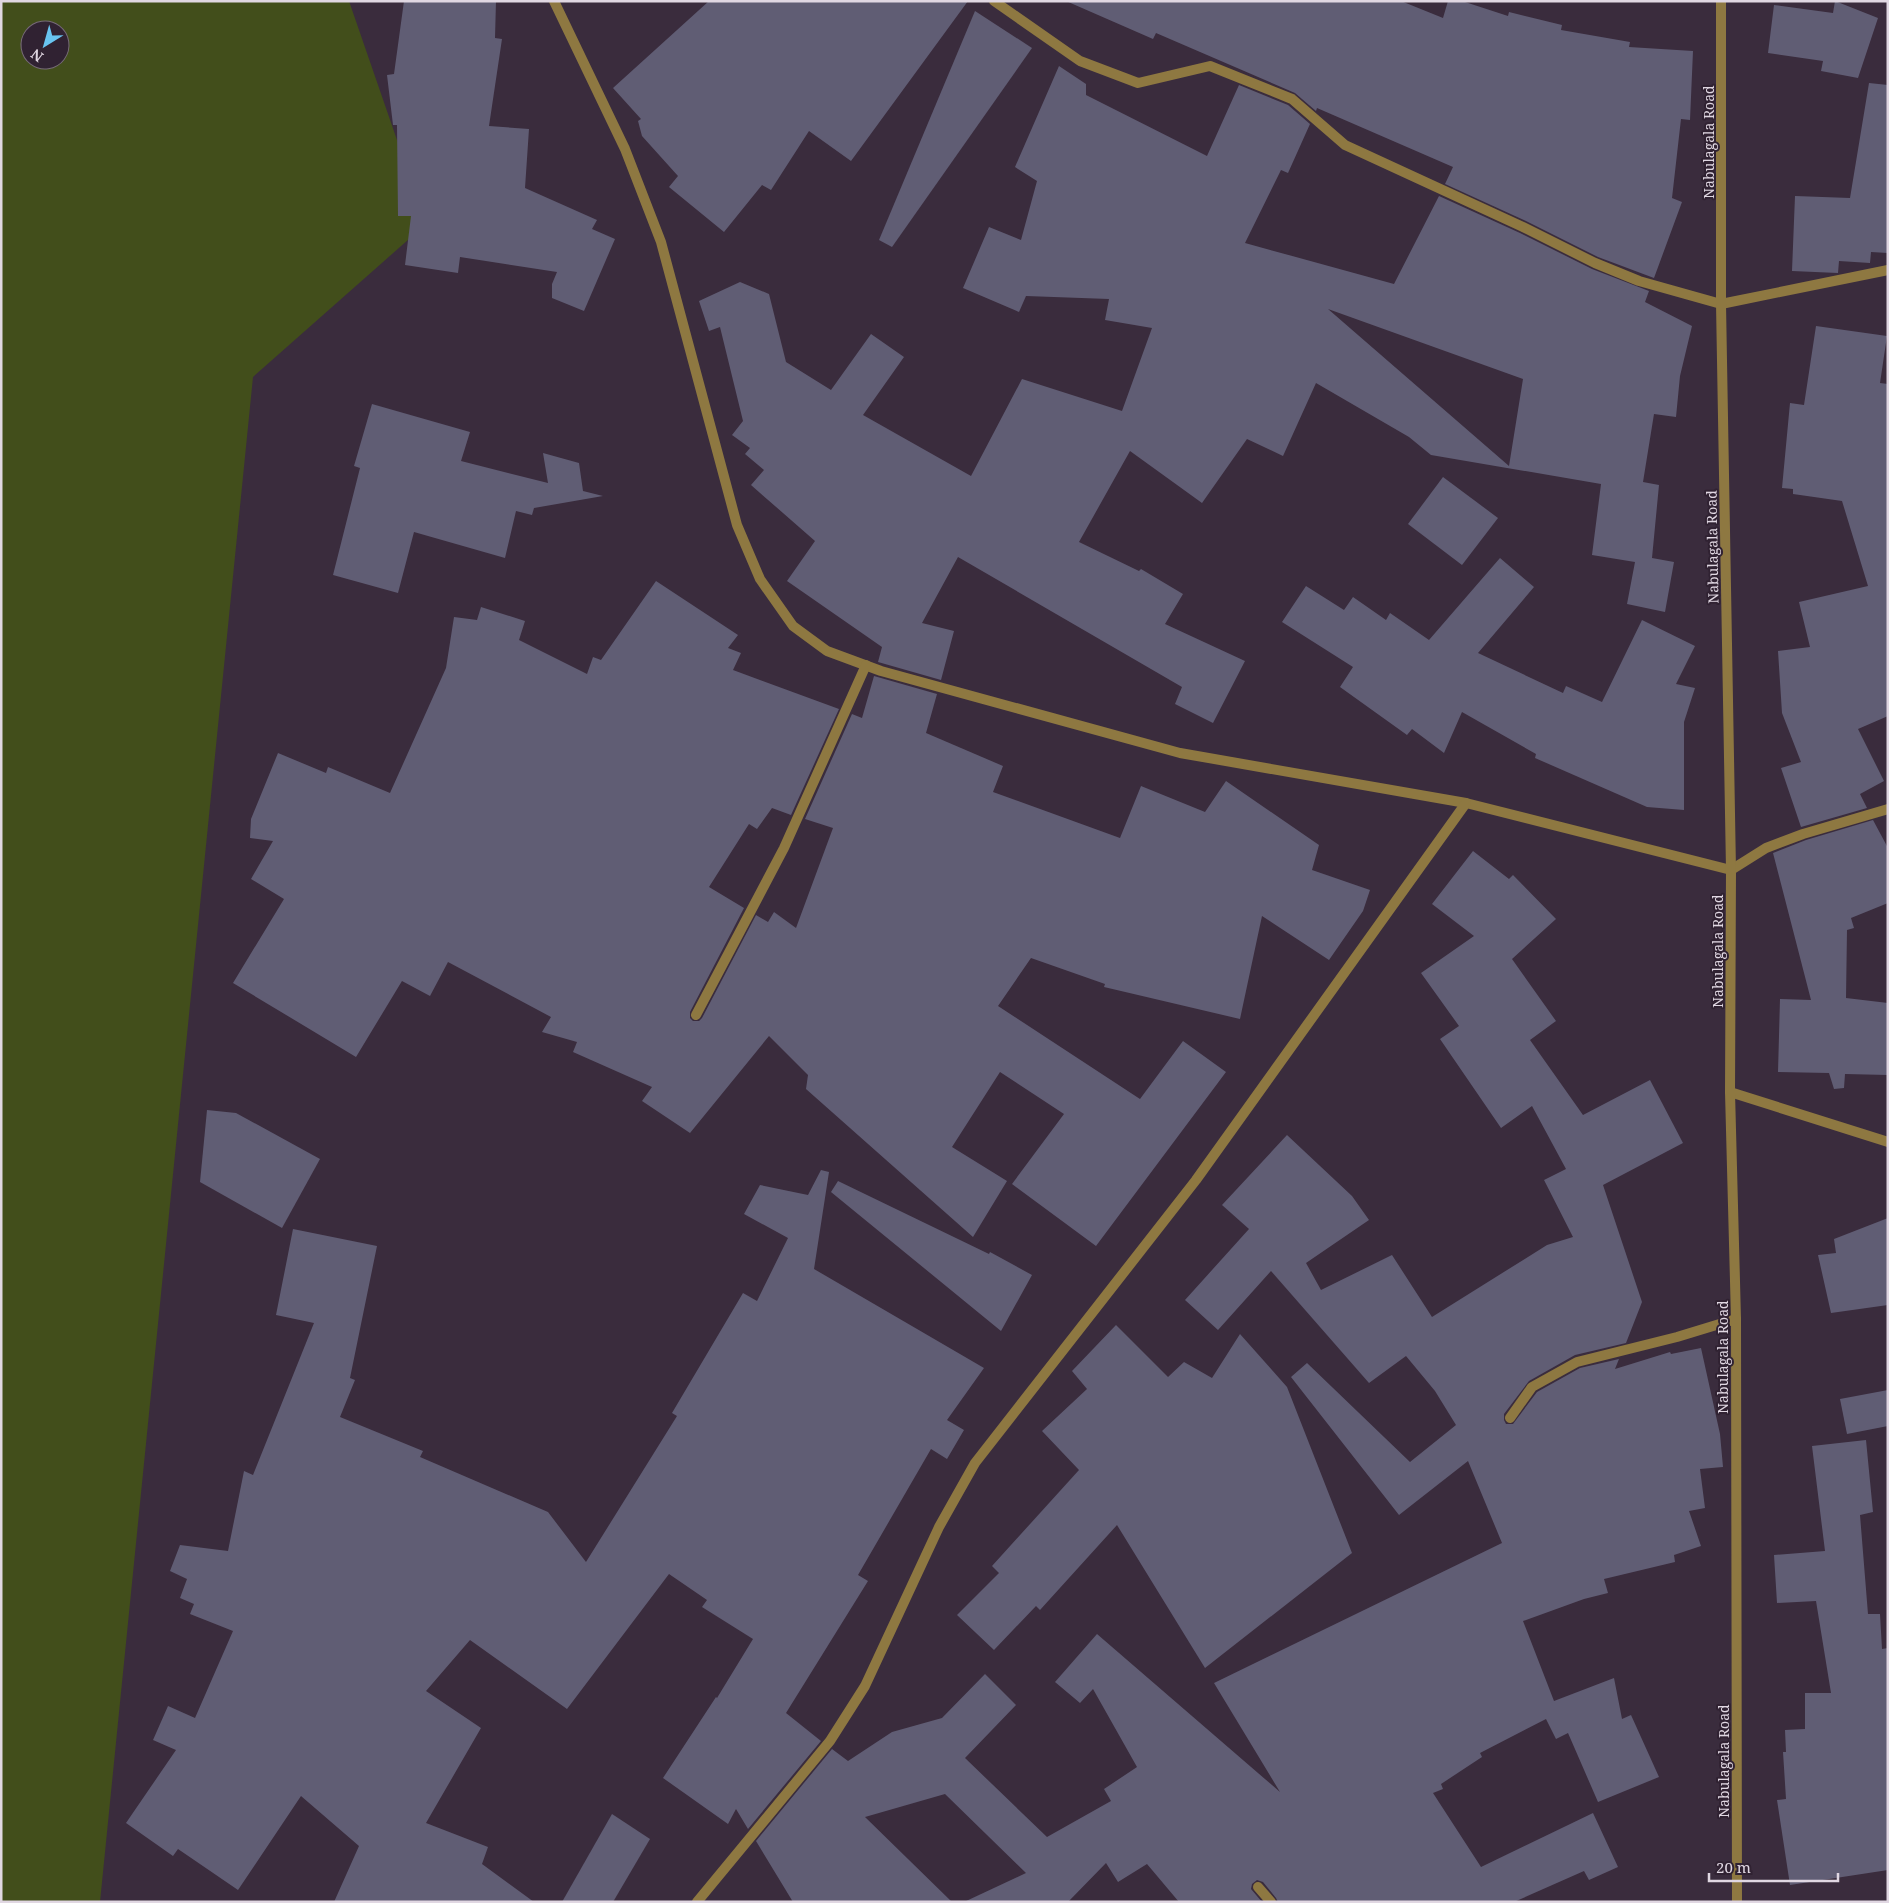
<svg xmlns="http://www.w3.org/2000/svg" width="1889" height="1903" viewBox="0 0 1889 1903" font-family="'Noto Serif',serif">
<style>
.green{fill:#424e1b;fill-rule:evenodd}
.building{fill:#605d74;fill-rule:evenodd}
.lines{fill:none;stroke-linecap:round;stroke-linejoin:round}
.minor{stroke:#8e7841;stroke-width:10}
.tertiary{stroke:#8e7841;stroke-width:10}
.labels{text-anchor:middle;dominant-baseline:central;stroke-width:4;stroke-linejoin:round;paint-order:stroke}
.street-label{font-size:14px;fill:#e0d7e2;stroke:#302232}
</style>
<rect width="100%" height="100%" fill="#3a2c3d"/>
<!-- green -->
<path class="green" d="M1,1H349L426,224L253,377L100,1902H1ZM30,30H60V60H30Z"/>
<!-- building -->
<g class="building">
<polygon points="404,1 496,1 495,38 502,39 489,126 529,129 525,188 597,220 592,229 615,239 584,311 552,298 552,284 557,272 460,257 458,273 405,265 411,216 398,216 397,125 393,125 387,75 394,74"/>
<polygon points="709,1 968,1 851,161 809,131 771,190 762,185 724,232 669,187 678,176 642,136 638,121 641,119 613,88"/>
<polygon points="1066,1 1401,1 1443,18 1448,1 1462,1 1508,16 1509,12 1562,25 1561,30 1630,42 1629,47 1693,51 1690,120 1681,119 1672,198 1682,202 1654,278 1598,257 1526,221 1445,184 1453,167 1317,108 1316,111 1295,93 1156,33 1153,39"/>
<polygon points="1835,1 1878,18 1858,78 1821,71 1823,61 1768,53 1774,5 1833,13"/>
<polygon points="975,11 1032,48 892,247 879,240"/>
<path d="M1059,66L1086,84V95L1207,156L1239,85L1288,105L1310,124L1288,173L1281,170L1245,243L1394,284L1439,196L1520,233L1592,269L1649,291L1645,302L1692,326L1680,376L1676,417L1654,414L1643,482L1659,485L1652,558L1674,562L1665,612L1627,604L1635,562L1592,555L1601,484L1431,455L1409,437L1316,383L1283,456L1247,439L1202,503L1130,451L1079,542L1139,571L1141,569L1183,594L1165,624L1245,661L1213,723L1175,704L1182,687L958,557L922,623L954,631L941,680L878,662L882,647L787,581L815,541L751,485L764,470L745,454L750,448L732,435L743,421L720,327L709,331L699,301L740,282L769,294L786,362L831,390L871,334L904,357L863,415L971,476L1022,379L1122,411L1152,328L1105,320L1109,299L1026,296L1019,312L963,288L989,227L1021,240L1037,181L1015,167ZM1328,309L1523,379L1509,466Z"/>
<polygon points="1869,83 1888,85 1888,253 1871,252 1870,263 1839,261 1838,273 1792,271 1795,196 1850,198"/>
<polygon points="1816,326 1887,336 1880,383 1888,384 1888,716 1858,729 1884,781 1860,794 1867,808 1801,827 1781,768 1801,762 1782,713 1778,651 1810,647 1799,602 1868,586 1842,501 1793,494 1793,489 1782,488 1790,403 1804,405"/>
<polygon points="372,404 470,432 461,461 548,483 543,453 579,463 583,491 603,496 534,508 532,515 516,511 505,558 414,532 398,593 333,575 360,468 354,466"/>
<polygon points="1443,477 1498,518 1462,565 1408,524"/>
<polygon points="1500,558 1534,587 1478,653 1563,693 1566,686 1602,702 1642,620 1695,646 1676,684 1695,688 1684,722 1684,810 1647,807 1535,758 1536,754 1462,712 1444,753 1412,729 1407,735 1340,687 1353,667 1282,622 1306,586 1344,610 1353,597 1386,620 1390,613 1429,640"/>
<polygon points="656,581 738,635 728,648 741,653 733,670 839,709 791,815 772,808 757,829 749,824 709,887 744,908 690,1012 690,1018 693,1021 699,1021 702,1018 756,915 768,922 774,912 796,928 833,828 805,819 852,714 862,718 874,676 937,694 926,733 1003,766 993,792 1120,838 1141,786 1205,812 1226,781 1319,845 1312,870 1370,890 1363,911 1329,960 1262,916 1240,1019 1104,987 1105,984 1031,958 998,1006 1140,1099 1183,1041 1226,1072 1096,1246 1012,1184 1064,1114 1000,1072 952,1147 1007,1181 973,1237 806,1089 808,1075 769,1036 690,1133 642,1101 652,1087 573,1052 577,1042 542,1032 551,1017 448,962 430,996 402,981 356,1057 233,983 284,899 251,879 273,841 250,838 251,819 278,753 326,773 328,767 390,793 446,668 454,617 477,620 481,607 525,621 519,640 587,674 593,657 601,660"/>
<polygon points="1873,820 1888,848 1888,903 1851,918 1854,928 1847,930 1846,998 1888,1003 1888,1075 1845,1074 1844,1088 1834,1089 1829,1073 1778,1072 1780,999 1811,1000 1773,853 1806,840"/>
<polygon points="1473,851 1509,879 1513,875 1556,919 1512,959 1556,1021 1530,1040 1583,1115 1650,1080 1683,1143 1603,1185 1642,1302 1626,1343 1575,1355 1529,1381 1504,1414 1504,1420 1506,1424 1513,1424 1537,1392 1580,1368 1619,1359 1615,1369 1670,1352 1671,1354 1701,1348 1720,1434 1723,1467 1700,1469 1705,1508 1689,1511 1701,1546 1674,1555 1675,1562 1604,1579 1608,1593 1584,1599 1523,1621 1554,1701 1614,1678 1622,1719 1631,1715 1659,1777 1598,1802 1568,1733 1556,1739 1546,1719 1480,1753 1482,1757 1441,1784 1443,1789 1433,1793 1481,1867 1593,1813 1618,1867 1589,1880 1584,1871 1514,1902 1278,1902 1276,1898 1263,1882 1257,1880 1252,1884 1251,1889 1262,1902 1179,1902 1147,1864 1118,1882 1106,1863 1068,1902 964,1902 1026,1873 945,1794 865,1817 952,1902 793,1902 756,1841 832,1749 848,1761 892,1732 942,1718 985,1674 1016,1705 965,1758 1047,1837 1111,1801 1104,1789 1137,1767 1093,1689 1080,1703 1055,1682 1097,1634 1280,1792 1214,1683 1502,1543 1468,1461 1399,1515 1291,1377 1307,1363 1410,1462 1456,1425 1435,1391 1406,1356 1369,1383 1271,1271 1218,1330 1185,1300 1249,1229 1222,1205 1287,1135 1352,1196 1369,1220 1306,1263 1321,1290 1392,1255 1432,1317 1547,1245 1573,1237 1544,1180 1566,1169 1532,1106 1501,1128 1440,1039 1459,1026 1421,973 1474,936 1432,904"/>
<polygon points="207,1110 236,1113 320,1159 282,1228 200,1182"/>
<polygon points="821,1170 829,1172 814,1269 984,1368 947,1420 964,1430 947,1459 931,1449 858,1575 868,1581 786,1713 821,1741 748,1829 736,1809 728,1824 663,1778 716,1697 717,1698 753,1639 702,1607 707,1600 669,1574 567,1709 470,1640 426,1691 481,1728 426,1823 488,1847 482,1864 534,1902 334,1902 359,1846 301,1796 238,1890 178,1849 173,1856 126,1823 176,1750 153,1740 168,1706 195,1718 233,1631 190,1614 194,1604 180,1598 187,1579 170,1571 180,1545 228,1551 244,1471 253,1475 314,1323 276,1315 293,1229 377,1246 350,1378 355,1380 340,1417 423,1451 420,1457 548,1512 586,1562 677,1416 672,1413 743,1293 757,1301 788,1238 744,1214 760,1185 808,1195"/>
<polygon points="838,1181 989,1254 990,1252 1032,1275 1001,1331 831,1192"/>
<polygon points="1888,1218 1888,1305 1831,1313 1818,1255 1836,1253 1834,1239"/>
<polygon points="1116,1325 1168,1377 1184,1362 1212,1378 1240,1334 1287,1387 1352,1553 1205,1668 1117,1525 1040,1610 1036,1606 994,1650 957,1615 999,1573 992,1566 1079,1470 1042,1431 1087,1389 1072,1371"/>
<polygon points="1888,1390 1888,1426 1847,1434 1840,1399"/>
<polygon points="1866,1440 1873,1512 1860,1515 1868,1614 1880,1614 1882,1649 1888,1648 1888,1870 1790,1885 1777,1800 1786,1799 1783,1752 1786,1752 1785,1730 1805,1729 1805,1693 1831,1693 1816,1601 1777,1603 1774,1555 1825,1551 1812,1446"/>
<polygon points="612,1814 650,1839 613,1902 562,1902"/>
</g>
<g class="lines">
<!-- minor -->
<g class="minor">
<polyline points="554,1 625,149 661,242 737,525 760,579 793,626 827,651 881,671 1180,753 1466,803 1731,870 1766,848 1803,834 1888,809"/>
<polyline points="994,1 1080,61 1138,83 1210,66 1292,99 1345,145 1523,227 1595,263 1639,281 1721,304 1888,270"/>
<polyline points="696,1015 784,848 866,665"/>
<polyline points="1730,1092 1888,1142"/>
<polyline points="1510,1418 1532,1387 1577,1362 1677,1337 1736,1319"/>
<polyline points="1258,1887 1271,1902"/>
<polyline points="697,1902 830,1741 865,1686 939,1527 975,1463 1196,1180 1466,803"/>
</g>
<!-- tertiary -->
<polyline class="tertiary" points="1721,1 1721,304 1731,870 1730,1092 1736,1319 1737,1902"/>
</g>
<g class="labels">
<!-- street labels -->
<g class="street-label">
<text transform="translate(1708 142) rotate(-90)">Nabulagala Road</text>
<text transform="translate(1712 547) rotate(-91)">Nabulagala Road</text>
<text transform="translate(1717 951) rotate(-90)">Nabulagala Road</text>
<text transform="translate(1722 1357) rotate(-90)">Nabulagala Road</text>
<text transform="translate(1723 1761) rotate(-90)">Nabulagala Road</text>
</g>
</g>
<!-- border -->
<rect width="1889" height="1903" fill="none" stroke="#e0d7e2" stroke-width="5"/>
<!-- north arrow -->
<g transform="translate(45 45) rotate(217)"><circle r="24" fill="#302232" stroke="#766a78"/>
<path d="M0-4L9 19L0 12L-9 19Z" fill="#68c4f0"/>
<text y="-8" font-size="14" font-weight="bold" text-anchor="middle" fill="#e0d7e2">N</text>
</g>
<!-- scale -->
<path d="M1709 1873v8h129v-8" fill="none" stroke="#e0d7e2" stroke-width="2.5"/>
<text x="1716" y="1873" font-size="15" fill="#e0d7e2" stroke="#302232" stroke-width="4" paint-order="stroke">20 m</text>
</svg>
